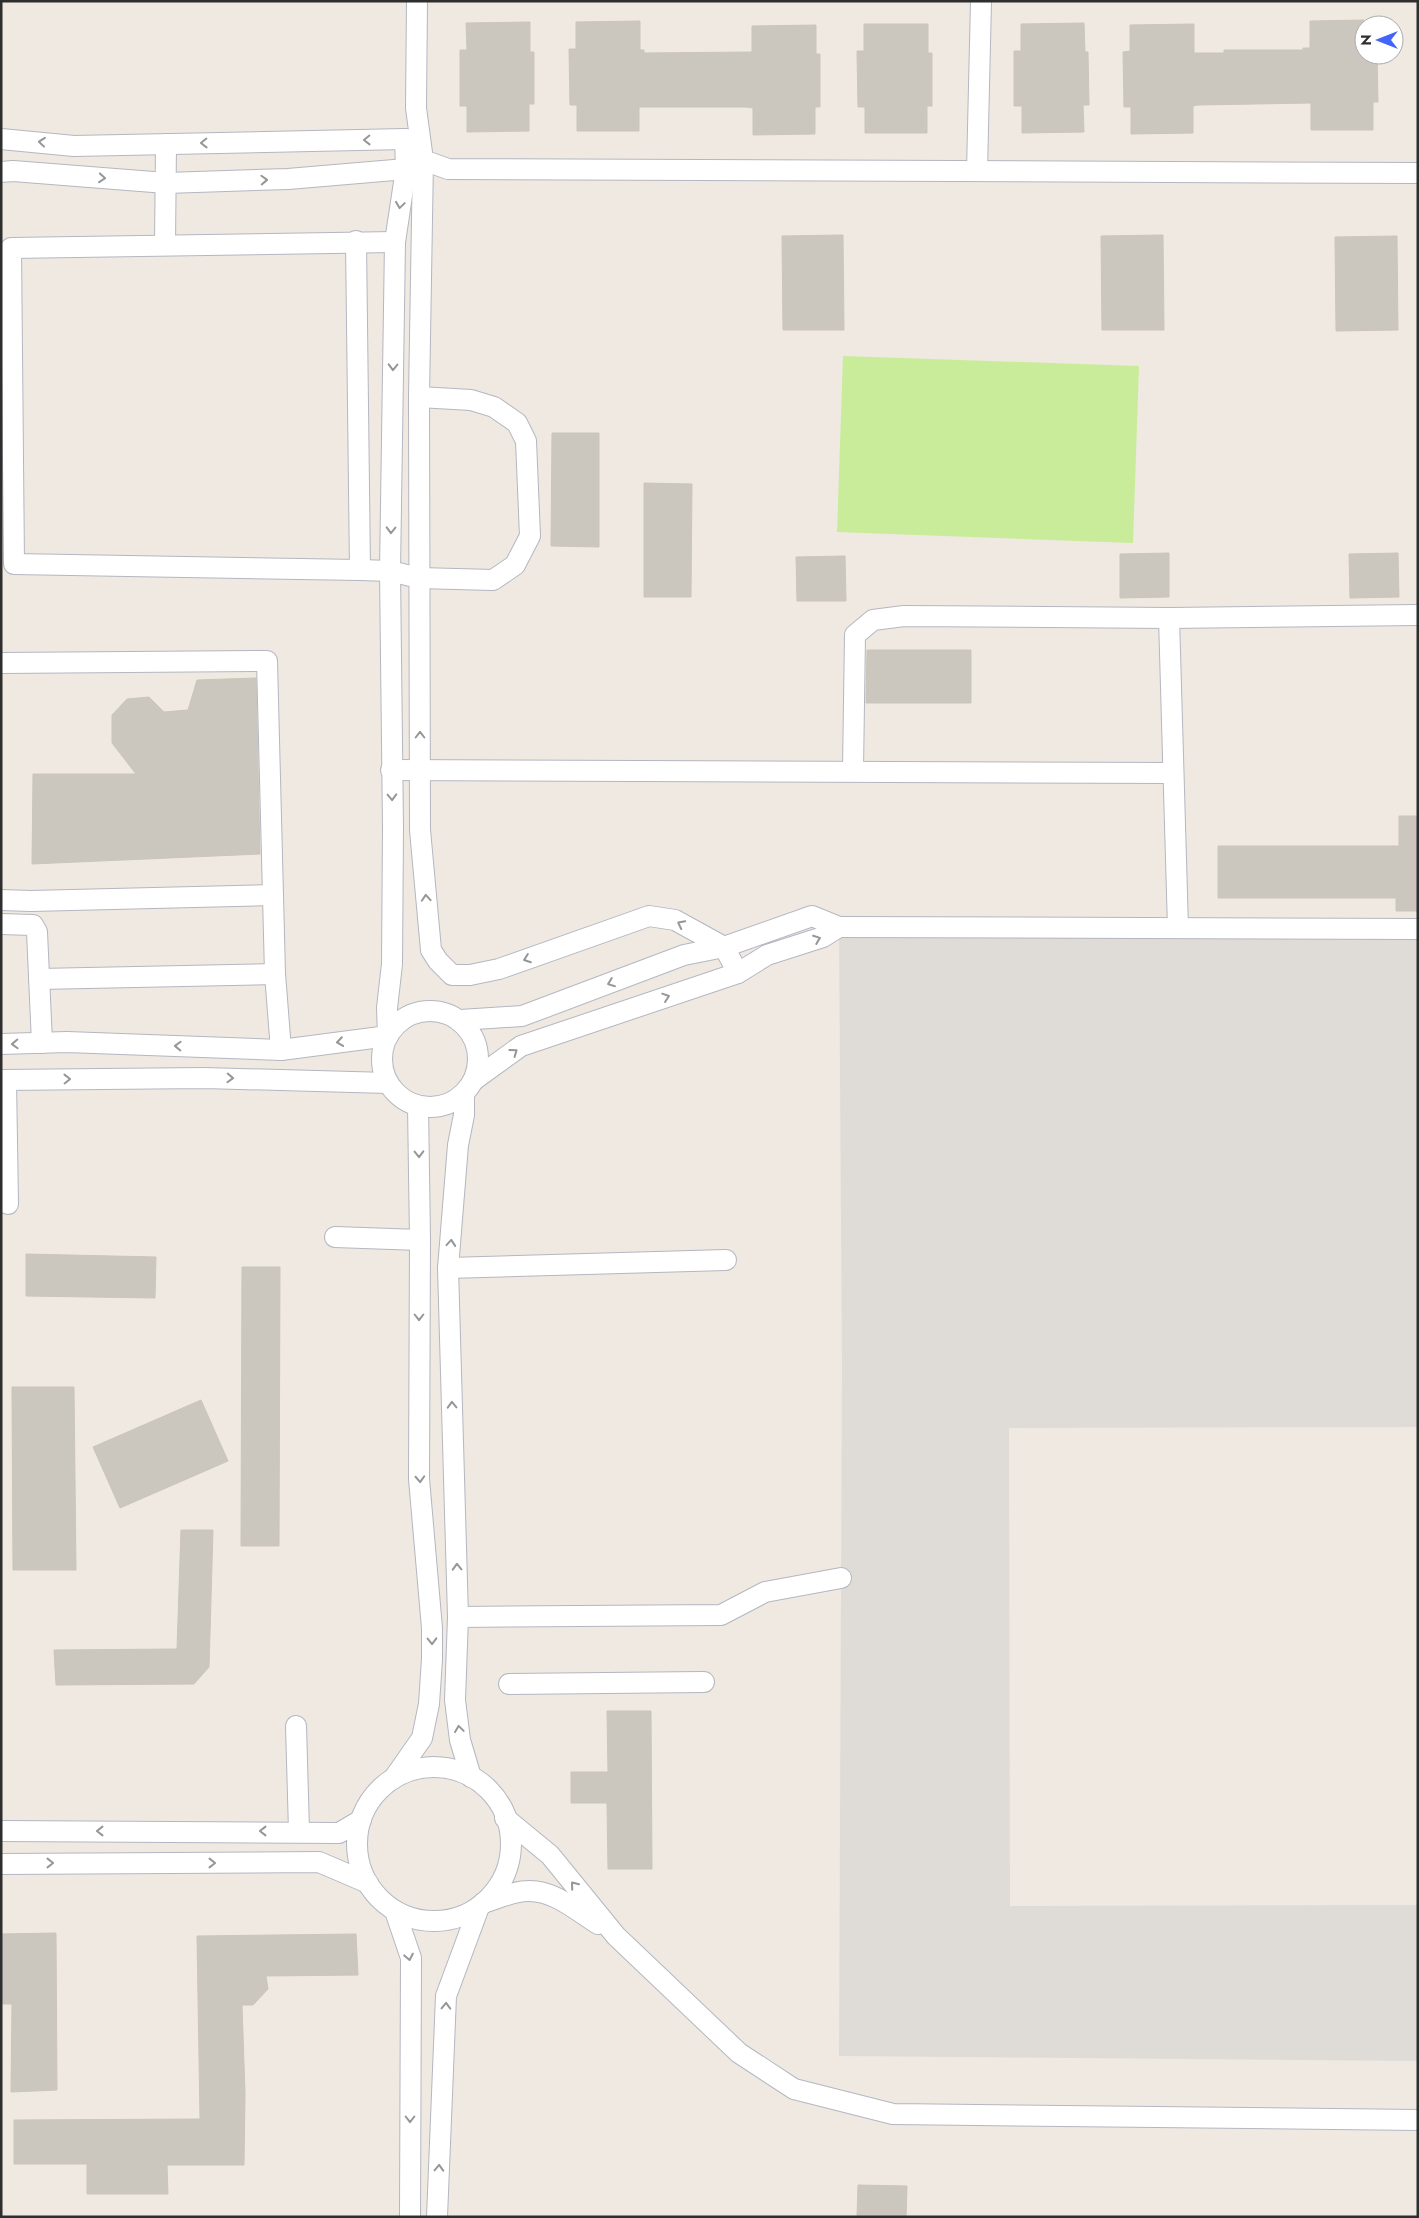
<svg xmlns="http://www.w3.org/2000/svg" width="1419" height="2218" viewBox="0 0 1419 2218" font-family="Jost,sans-serif">
<style>
.pitch{fill:#c9ec9a}
.plaza{fill:#dfdcd8}
.building{fill:#cbc7bf;stroke:#cbc5ba}
.lines{fill:none;stroke-linecap:round;stroke-linejoin:round}
.minor-casing{stroke:#b4b7c1;stroke-width:22}
.minor{stroke:#fff;stroke-width:20}
.oneway{stroke:#969696}
</style>
<rect width="100%" height="100%" fill="#efe9e1"/>
<!-- pitch -->
<polygon class="pitch" points="843,356 1139,366 1133,543 837,532"/>
<!-- plaza -->
<polygon class="plaza" points="839,927 1418,929 1418,1427 1009,1428 1010,1906 1418,1905 1418,2061 839,2056 842,1365"/>
<!-- building -->
<g class="building">
<polygon points="1364,20 1364,55 1377,55 1378,102 1373,102 1373,130 1311,130 1311,103 1198,105 1193,106 1193,133 1131,134 1131,107 1124,107 1123,52 1130,51 1130,25 1194,24 1194,53 1224,53 1224,50 1303,50 1303,48 1310,48 1310,21"/>
<polygon points="640,21 640,50 644,50 644,53 752,52 752,26 816,25 816,54 820,54 820,107 815,107 815,134 753,135 753,108 746,107 639,107 639,131 577,131 577,105 570,105 569,49 576,49 576,22"/>
<polygon points="530,22 530,52 534,52 534,104 529,104 529,131 467,132 467,106 460,106 460,50 467,50 466,23"/>
<polygon points="1084,23 1085,52 1088,52 1089,105 1083,105 1084,132 1022,133 1022,106 1014,106 1014,51 1021,51 1021,24"/>
<polygon points="864,24 928,24 928,53 932,53 932,106 927,106 927,133 865,133 865,107 858,107 857,51 864,51"/>
<polygon points="843,235 844,330 783,330 782,236"/>
<polygon points="1163,235 1164,330 1102,330 1101,236"/>
<polygon points="1397,236 1398,330 1336,331 1335,237"/>
<polygon points="552,433 599,433 599,547 551,546"/>
<polygon points="644,483 692,484 691,597 644,597"/>
<polygon points="1169,553 1169,597 1120,598 1120,554"/>
<polygon points="1398,553 1399,597 1350,598 1349,554"/>
<polygon points="845,556 846,601 797,601 796,557"/>
<polygon points="867,650 971,650 971,703 866,703"/>
<polygon points="256,678 260,854 32,864 33,774 136,774 112,743 112,715 127,699 149,697 164,712 188,710 197,680"/>
<polygon points="1399,816 1418,816 1418,911 1396,911 1396,898 1218,898 1218,846 1399,846"/>
<polygon points="26,1254 156,1257 155,1298 26,1296"/>
<polygon points="242,1267 280,1267 279,1546 241,1546"/>
<polygon points="12,1387 74,1387 76,1570 13,1570"/>
<polygon points="201,1400 228,1461 120,1508 93,1447"/>
<polygon points="181,1530 213,1530 209,1667 194,1684 56,1685 54,1650 177,1649"/>
<polygon points="607,1711 651,1711 652,1869 608,1869 607,1803 571,1803 571,1772 608,1772"/>
<polygon points="56,1933 57,2090 11,2092 12,2004 1,2004 1,1934"/>
<polygon points="356,1934 358,1975 266,1976 268,1989 253,2005 242,2005 245,2093 244,2165 167,2165 168,2194 87,2194 87,2164 14,2164 14,2120 200,2119 197,1936"/>
<polygon points="858,2185 907,2186 906,2217 857,2217"/>
</g>
<g class="lines">
<!-- minor casing -->
<g class="minor-casing">
<g id="minor">
<polyline points="417,1 416,108 423,160 448,169 1418,173"/>
<polyline points="1,139 74,146 405,139 423,160 419,397 420,830 431,950 438,961 452,975 470,975 499,969 649,916 675,920 724,947 738,973"/>
<polyline points="977,171 981,1"/>
<polyline points="1,172 13,171 166,183 288,179 406,169 417,163"/>
<polyline points="356,241 360,570"/>
<polyline points="395,242 11,248 14,564 360,570 390,571 419,578 493,580 515,565 530,536 526,441 517,423 494,407 471,400 419,397"/>
<polyline points="165,245 166,144"/>
<polyline points="1169,618 1178,928"/>
<polyline points="1,663 267,661 275,974 281,1050"/>
<polyline points="391,770 1173,773"/>
<polyline points="853,770 855,635 873,620 904,616 1169,618 1418,615"/>
<polyline points="1,900 31,901 273,895"/>
<polyline points="1,924 33,925 37,932 42,1043"/>
<polyline points="839,927 1418,929"/>
<polyline points="39,979 275,974"/>
<circle cx="430" cy="1059" r="48"/>
<polyline points="460,1020 522,1016 684,955 724,947 812,916 839,927 823,937 767,955 738,973 521,1046 474,1080"/>
<polyline points="1,1044 67,1042 281,1050 388,1036 387,1008 392,964 393,828 390,571 395,242 406,169 405,139"/>
<polyline points="1,1080 204,1078 388,1083"/>
<polyline points="6,1080 8,1204"/>
<polyline points="464,1094 464,1115 458,1145 448,1268 458,1617 455,1700 460,1740 471,1777"/>
<polyline points="335,1237 420,1240"/>
<polyline points="448,1268 726,1260"/>
<polyline points="458,1617 721,1615 765,1592 841,1578"/>
<polyline points="509,1684 704,1682"/>
<polyline points="296,1726 299,1831"/>
<circle cx="434" cy="1844" r="77"/>
<polyline points="394,1778 422,1738 429,1704 432,1659 432,1628 419,1479 420,1240 418,1106"/>
<polyline points="505,1818 550,1855 616,1936 739,2053 794,2089 893,2114 1418,2120"/>
<polyline points="1,1831 339,1833 361,1820"/>
<polyline points="1,1864 319,1862 368,1883"/>
<path d="M483,1903C497,1899 513,1891 528,1891C554,1890 577,1911 598,1924"/>
<polyline points="395,1911 411,1958 410,2217"/>
<polyline points="437,2217 446,1996 479,1907"/>
</g>
</g>
<!-- minor -->
<use href="#minor" class="minor"/>
</g>
<!-- one-way arrows -->
<defs><path id="oneway-chevron" d="M-2-3.5L2.5 0L-2 3.5" fill="none" stroke-width="1.6" stroke-linecap="round" stroke-linejoin="round" transform="scale(1.25)"/></defs>
<g class="oneway">
<use href="#oneway-chevron" transform="translate(367 140) rotate(179)"/>
<use href="#oneway-chevron" transform="translate(42 142) rotate(-174)"/>
<use href="#oneway-chevron" transform="translate(204 143) rotate(179)"/>
<use href="#oneway-chevron" transform="translate(102 178) rotate(5)"/>
<use href="#oneway-chevron" transform="translate(264 180) rotate(-2)"/>
<use href="#oneway-chevron" transform="translate(400 205) rotate(98)"/>
<use href="#oneway-chevron" transform="translate(393 367) rotate(91)"/>
<use href="#oneway-chevron" transform="translate(391 530) rotate(91)"/>
<use href="#oneway-chevron" transform="translate(420 735) rotate(-90)"/>
<use href="#oneway-chevron" transform="translate(392 797) rotate(88)"/>
<use href="#oneway-chevron" transform="translate(426 898) rotate(-94)"/>
<use href="#oneway-chevron" transform="translate(681 924) rotate(-153)"/>
<use href="#oneway-chevron" transform="translate(817 939) rotate(-21)"/>
<use href="#oneway-chevron" transform="translate(527 959) rotate(160)"/>
<use href="#oneway-chevron" transform="translate(611 983) rotate(159)"/>
<use href="#oneway-chevron" transform="translate(666 997) rotate(-19)"/>
<use href="#oneway-chevron" transform="translate(340 1042) rotate(172)"/>
<use href="#oneway-chevron" transform="translate(15 1044) rotate(178)"/>
<use href="#oneway-chevron" transform="translate(178 1046) rotate(-178)"/>
<use href="#oneway-chevron" transform="translate(514 1052) rotate(-36)"/>
<use href="#oneway-chevron" transform="translate(230 1078) rotate(2)"/>
<use href="#oneway-chevron" transform="translate(67 1079) rotate(-1)"/>
<use href="#oneway-chevron" transform="translate(419 1154) rotate(89)"/>
<use href="#oneway-chevron" transform="translate(451 1243) rotate(-85)"/>
<use href="#oneway-chevron" transform="translate(419 1317) rotate(90)"/>
<use href="#oneway-chevron" transform="translate(452 1405) rotate(-92)"/>
<use href="#oneway-chevron" transform="translate(420 1479) rotate(87)"/>
<use href="#oneway-chevron" transform="translate(457 1567) rotate(-92)"/>
<use href="#oneway-chevron" transform="translate(432 1641) rotate(89)"/>
<use href="#oneway-chevron" transform="translate(459 1729) rotate(-98)"/>
<use href="#oneway-chevron" transform="translate(100 1831) rotate(-180)"/>
<use href="#oneway-chevron" transform="translate(263 1831) rotate(180)"/>
<use href="#oneway-chevron" transform="translate(50 1863)"/>
<use href="#oneway-chevron" transform="translate(212 1863)"/>
<use href="#oneway-chevron" transform="translate(574 1885) rotate(-129)"/>
<use href="#oneway-chevron" transform="translate(409 1957) rotate(79)"/>
<use href="#oneway-chevron" transform="translate(446 2006) rotate(-88)"/>
<use href="#oneway-chevron" transform="translate(410 2119) rotate(90)"/>
<use href="#oneway-chevron" transform="translate(439 2168) rotate(-88)"/>
</g>
<!-- border -->
<rect width="1419" height="2218" fill="none" stroke="#2e2e2e" stroke-width="5"/>
<!-- north arrow -->
<g transform="translate(1379 40) rotate(270)"><circle r="24" fill="#ffffff" stroke="#ababab"/>
<path d="M0-4L9 19L0 12L-9 19Z" fill="#4264fb"/>
<text y="-8" font-size="14" font-weight="bold" text-anchor="middle" fill="#2e2e2e">N</text>
</g>
</svg>
